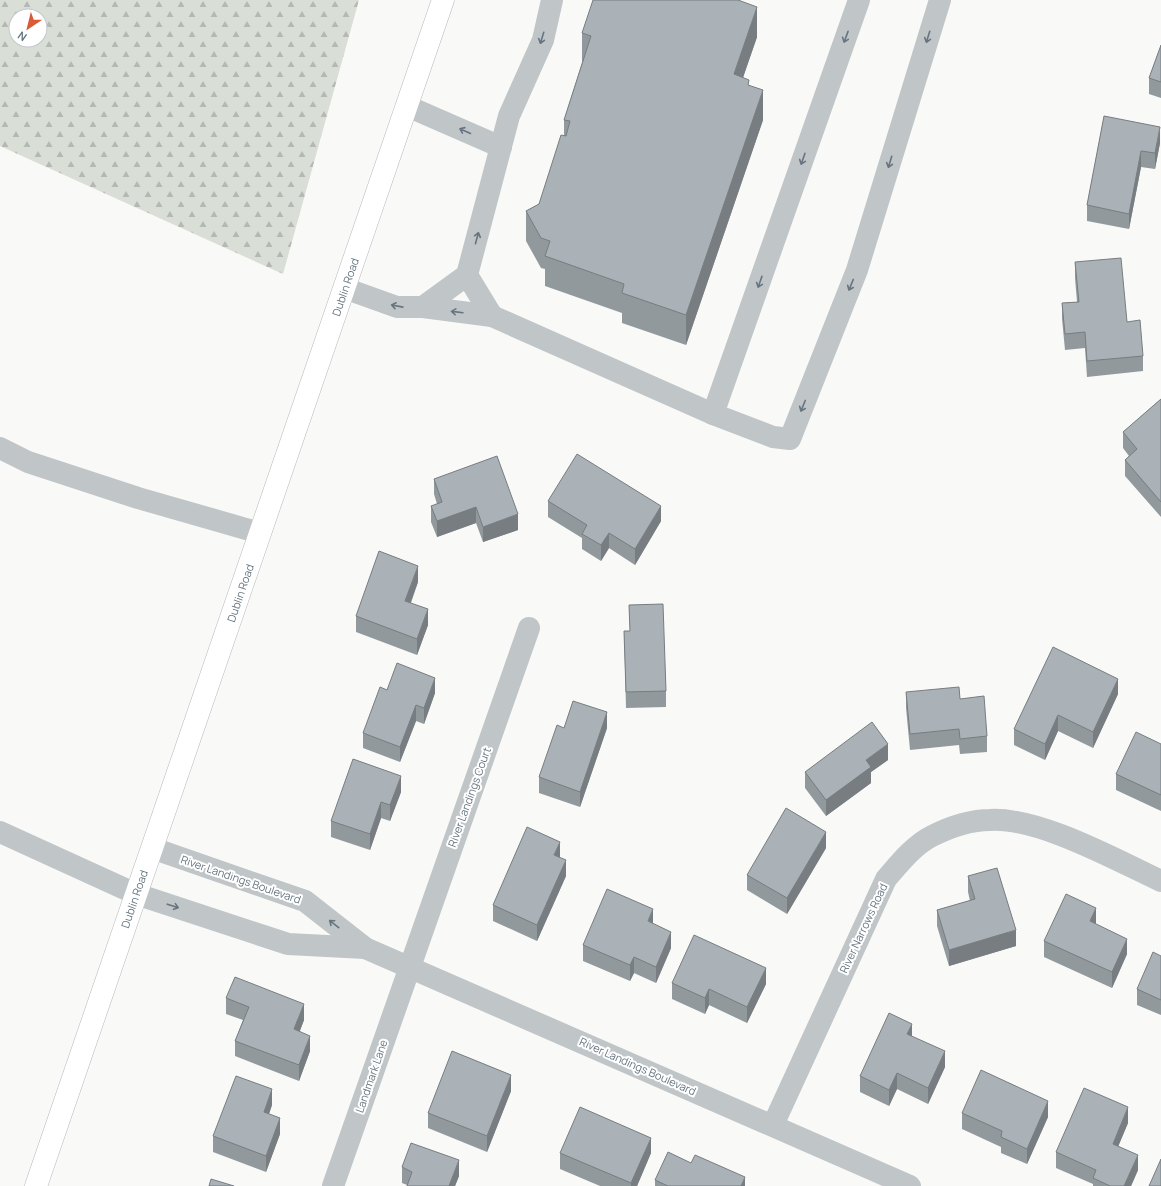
<svg xmlns="http://www.w3.org/2000/svg" width="1161" height="1186" viewBox="0 0 1161 1186" font-family="Manrope,sans-serif">
<style>
.forest{fill:url(#forest-firs);fill-rule:evenodd}
.lines{fill:none;stroke-linecap:round;stroke-linejoin:round}
.major-casing{stroke:#b4b9bd;stroke-width:23}
.minor{stroke:#c0c5c8;stroke-width:22}
.major{stroke:#fff;stroke-width:22}
.wall{fill:#92999d}
.shaded-wall{fill:#777d80}
.building{fill:#aab2b7;stroke:#777d80}
.oneway{stroke:#667580}
.labels{text-anchor:middle;dominant-baseline:central;stroke-width:4;stroke-linejoin:round;paint-order:stroke}
.street-label{font-size:11px;fill:#667580;stroke:#fff}
</style>
<defs>
<pattern id="forest-firs" width="22" height="20" patternUnits="userSpaceOnUse"><rect width="22" height="20" fill="#d9ded6"/><path d="M5 1l3.5 6h-7zM16 11l3.5 6h-7z" fill="#b4b9b3"/></pattern>
</defs>
<rect width="100%" height="100%" fill="#f9f9f7"/>
<!-- forest -->
<path class="forest" d="M0,0H359L283,274L0,146ZM16,16H40V40H16Z"/>
<g class="lines">
<!-- major casing -->
<g class="major-casing">
<polyline id="major" points="36,1186 443,0"/>
</g>
<!-- minor -->
<g class="minor">
<polyline points="407,106 501,147"/>
<polyline points="467,275 492,316"/>
<polyline points="344,288 397,307 423,307 467,275 509,116 543,40 552,0"/>
<polyline points="423,307 492,316 713,414 773,437 790,439 857,270 940,0"/>
<polyline points="713,414 859,0"/>
<polyline points="0,448 28,462 138,498 260,533"/>
<polyline points="0,832 136,894 288,944 365,948"/>
<polyline points="152,848 305,901 365,948 910,1186"/>
<path d="M773,1125L886,879C899,864 914,845 932,836C950,827 971,820 990,820C1039,817 1116,860 1161,881"/>
<polyline points="333,1186 529,628"/>
</g>
<!-- major -->
<use href="#major" class="major"/>
</g>
<!-- wall -->
<g class="wall">
<polygon points="739,0 757,37 743,77 749,86 763,120 686,345 622,323 622,313 545,286 545,269 541,268 526,241 526,211 539,204 564,136 564,120 582,63 582,33"/>
<polygon points="1161,45 1161,98 1149,94 1149,78"/>
<polygon points="1104,116 1160,143 1155,169 1141,167 1129,229 1087,221 1087,205"/>
<polygon points="1075,262 1127,322 1143,356 1143,371 1087,377 1085,348 1065,350 1062,319 1062,303 1077,302 1075,278"/>
<polygon points="1161,399 1161,517 1125,476 1125,460 1129,456 1123,448 1123,432"/>
<polygon points="434,479 518,530 483,542 476,523 437,537 431,522 431,506 437,504 434,494"/>
<polygon points="548,501 661,521 635,565 609,548 601,561 582,549 582,538 548,517"/>
<polygon points="418,582 411,603 428,625 417,655 356,632 356,616"/>
<polygon points="629,605 666,691 666,707 626,708 624,631 630,631"/>
<polygon points="387,690 435,693 424,724 416,721 400,762 363,748 363,733"/>
<polygon points="906,692 960,699 987,736 987,752 960,754 959,745 910,750 906,708"/>
<polygon points="1118,694 1093,748 1058,731 1045,760 1014,745 1014,729"/>
<polygon points="607,728 580,807 539,793 539,777"/>
<polygon points="1161,744 1161,811 1116,790 1116,774"/>
<polygon points="888,760 871,772 871,783 826,816 805,788 805,772"/>
<polygon points="401,792 390,821 381,818 370,850 331,837 331,821"/>
<polygon points="826,848 787,914 747,890 747,875"/>
<polygon points="560,858 566,876 537,941 493,921 493,905"/>
<polygon points="968,876 1016,946 949,966 937,926 937,910 970,901 968,892"/>
<polygon points="1096,923 1096,924 1127,954 1112,988 1044,957 1044,941"/>
<polygon points="653,924 671,948 656,983 634,973 630,981 583,961 583,945"/>
<polygon points="1161,956 1161,1015 1137,1005 1137,989"/>
<polygon points="672,983 766,984 747,1023 709,1005 705,1014 672,999"/>
<polygon points="226,998 304,1020 300,1031 310,1051 299,1081 235,1056 235,1041 243,1020 226,1014"/>
<polygon points="912,1036 945,1067 928,1104 897,1089 889,1106 860,1092 860,1076"/>
<polygon points="511,1091 487,1152 428,1128 428,1113"/>
<polygon points="272,1105 269,1114 280,1134 266,1172 213,1152 213,1136"/>
<polygon points="962,1113 1048,1117 1027,1164 1001,1153 1001,1147 962,1129"/>
<polygon points="1128,1123 1118,1146 1138,1170 1131,1186 1093,1186 1093,1184 1056,1168 1056,1152"/>
<polygon points="560,1153 651,1153 637,1186 600,1186 560,1169"/>
<polygon points="691,1163 745,1186 655,1186 655,1180"/>
<polygon points="402,1167 459,1176 455,1186 407,1186 407,1185 402,1183"/>
</g>
<!-- shaded-wall -->
<g class="shaded-wall">
<polygon points="757,7 757,37 734,104 734,74"/>
<polygon points="763,90 763,120 686,345 686,315"/>
<polygon points="1160,127 1160,143 1155,169 1155,153"/>
<polygon points="1141,151 1141,167 1129,229 1129,214"/>
<polygon points="661,506 661,521 635,565 635,549"/>
<polygon points="476,507 476,523 437,537 437,521"/>
<polygon points="518,514 518,530 483,542 483,527"/>
<polygon points="609,533 609,548 601,561 601,545"/>
<polygon points="418,566 418,582 405,617 405,601"/>
<polygon points="428,609 428,625 417,655 417,639"/>
<polygon points="435,678 435,693 424,724 424,708"/>
<polygon points="1118,679 1118,694 1093,748 1093,732"/>
<polygon points="416,705 416,721 400,762 400,747"/>
<polygon points="607,712 607,728 580,807 580,792"/>
<polygon points="1058,715 1058,731 1045,760 1045,744"/>
<polygon points="888,744 888,760 871,772 871,783 826,816 826,800 866,760"/>
<polygon points="401,776 401,792 390,821 390,805"/>
<polygon points="381,802 381,818 370,850 370,834"/>
<polygon points="826,832 826,848 787,914 787,898"/>
<polygon points="560,842 560,858 554,855"/>
<polygon points="566,860 566,876 537,941 537,925"/>
<polygon points="1096,908 1096,923 1090,937 1090,921"/>
<polygon points="653,909 653,925 648,921"/>
<polygon points="1016,930 1016,946 949,966 949,950"/>
<polygon points="671,932 671,948 656,983 656,967"/>
<polygon points="1127,939 1127,954 1112,988 1112,972"/>
<polygon points="634,957 634,973 630,981 630,965"/>
<polygon points="766,968 766,984 747,1023 747,1007"/>
<polygon points="709,989 709,1005 705,1014 705,998"/>
<polygon points="304,1004 304,1020 294,1045 294,1029"/>
<polygon points="912,1024 912,1040 907,1034"/>
<polygon points="310,1036 310,1051 299,1081 299,1065"/>
<polygon points="945,1051 945,1067 928,1104 928,1088"/>
<polygon points="897,1073 897,1089 889,1106 889,1090"/>
<polygon points="511,1075 511,1091 487,1152 487,1136"/>
<polygon points="272,1089 272,1105 264,1128 264,1112"/>
<polygon points="1048,1101 1048,1117 1027,1164 1027,1149"/>
<polygon points="1128,1107 1128,1123 1113,1159 1113,1144"/>
<polygon points="280,1118 280,1134 266,1172 266,1156"/>
<polygon points="651,1138 651,1153 637,1186 631,1186 631,1183"/>
<polygon points="1138,1155 1138,1170 1131,1186 1124,1186"/>
<polygon points="459,1160 459,1176 455,1186 449,1186"/>
<polygon points="745,1177 745,1186 741,1186"/>
</g>
<!-- building -->
<g class="building">
<polygon points="593,0 738,0 757,7 734,74 749,80 748,85 763,90 686,315 622,293 624,284 545,256 550,241 541,238 526,211 539,204 561,135 566,136 570,121 564,120 591,36 582,33"/>
<polygon points="1161,45 1161,82 1149,78"/>
<polygon points="1104,116 1160,127 1155,153 1141,151 1129,214 1087,205"/>
<polygon points="1121,258 1127,322 1140,320 1143,356 1087,361 1085,332 1065,334 1062,303 1079,302 1075,262"/>
<polygon points="1161,399 1161,502 1125,460 1137,449 1123,432"/>
<polygon points="577,454 661,506 635,549 609,533 601,545 582,534 587,525 548,501"/>
<polygon points="497,456 518,514 483,527 476,507 437,521 431,506 442,502 434,479"/>
<polygon points="379,551 418,566 405,601 428,609 417,639 356,616"/>
<polygon points="663,604 666,691 626,692 624,631 630,631 629,605"/>
<polygon points="1053,647 1118,679 1093,732 1058,715 1045,744 1014,729"/>
<polygon points="397,663 435,678 424,708 416,705 400,747 363,733 380,687 387,690"/>
<polygon points="959,687 960,699 984,696 987,736 960,739 959,729 910,734 906,692"/>
<polygon points="573,701 607,712 580,792 539,777 557,725 564,728"/>
<polygon points="872,722 888,744 866,760 871,767 826,800 805,772"/>
<polygon points="1136,732 1161,744 1161,795 1116,774"/>
<polygon points="353,759 401,776 390,805 381,802 370,834 331,821"/>
<polygon points="786,808 826,832 787,898 747,875"/>
<polygon points="527,827 560,842 554,855 566,860 537,925 493,905"/>
<polygon points="997,868 1016,930 949,950 937,910 975,899 968,876"/>
<polygon points="607,889 653,909 648,921 671,932 656,967 634,957 630,965 583,945"/>
<polygon points="1066,894 1096,908 1090,921 1127,939 1112,972 1044,941"/>
<polygon points="694,935 766,968 747,1007 709,989 705,998 672,983"/>
<polygon points="1153,952 1161,956 1161,1000 1137,989"/>
<polygon points="235,977 304,1004 294,1029 310,1036 299,1065 235,1041 249,1007 226,998"/>
<polygon points="889,1013 912,1024 907,1034 945,1051 928,1088 897,1073 889,1090 860,1076"/>
<polygon points="452,1051 511,1075 487,1136 428,1113"/>
<polygon points="981,1070 1048,1101 1027,1149 1001,1137 1002,1131 962,1113"/>
<polygon points="236,1076 272,1089 264,1112 280,1118 266,1156 213,1136"/>
<polygon points="1084,1088 1128,1107 1113,1144 1138,1155 1124,1186 1110,1186 1093,1178 1096,1170 1056,1152"/>
<polygon points="580,1107 651,1138 631,1183 560,1153"/>
<polygon points="411,1143 459,1160 449,1186 407,1186 412,1172 402,1167"/>
<polygon points="668,1152 691,1163 695,1155 745,1177 741,1186 668,1186 655,1180"/>
<polygon points="1161,1159 1161,1186 1149,1186"/>
<polygon points="211,1179 234,1186 209,1186"/>
</g>
<!-- one-way arrows -->
<defs><path id="oneway-shaft" d="M-6 0H5M1.5-3L5.5 0L1.5 3" fill="none" stroke-width="1.6" stroke-linecap="round" stroke-linejoin="round"/></defs>
<g class="oneway">
<use href="#oneway-shaft" transform="translate(846 37) rotate(110)"/>
<use href="#oneway-shaft" transform="translate(928 37) rotate(107)"/>
<use href="#oneway-shaft" transform="translate(542 38) rotate(107)"/>
<use href="#oneway-shaft" transform="translate(465 131) rotate(-156)"/>
<use href="#oneway-shaft" transform="translate(803 159) rotate(109)"/>
<use href="#oneway-shaft" transform="translate(890 162) rotate(107)"/>
<use href="#oneway-shaft" transform="translate(477 238) rotate(-75)"/>
<use href="#oneway-shaft" transform="translate(760 282) rotate(109)"/>
<use href="#oneway-shaft" transform="translate(851 285) rotate(112)"/>
<use href="#oneway-shaft" transform="translate(397 306) rotate(-169)"/>
<use href="#oneway-shaft" transform="translate(457 312) rotate(-173)"/>
<use href="#oneway-shaft" transform="translate(803 406) rotate(112)"/>
<use href="#oneway-shaft" transform="translate(173 906) rotate(18)"/>
<use href="#oneway-shaft" transform="translate(334 924) rotate(-142)"/>
</g>
<g class="labels">
<!-- street labels -->
<g class="street-label">
<text transform="translate(345 287) rotate(-71)">Dublin Road</text>
<text transform="translate(240 593) rotate(-71)">Dublin Road</text>
<text transform="translate(469 797) rotate(-70)">River Landings Court</text>
<text transform="translate(241 879) rotate(19)">River Landings Boulevard</text>
<text transform="translate(134 899) rotate(-71)">Dublin Road</text>
<text transform="translate(863 928) rotate(-65)">River Narrows Road</text>
<text transform="translate(638 1066) rotate(24)">River Landings Boulevard</text>
<text transform="translate(371 1076) rotate(-71)">Landmark Lane</text>
</g>
</g>
<!-- north arrow -->
<g transform="translate(28 28) rotate(215)"><circle r="19" fill="#ffffff" stroke="#c2c8cc"/>
<path d="M0-3L7 15L0 10L-7 15Z" fill="#da5936"/>
<text y="-6" font-size="11" font-weight="bold" text-anchor="middle" fill="#667580">N</text>
</g>
</svg>
